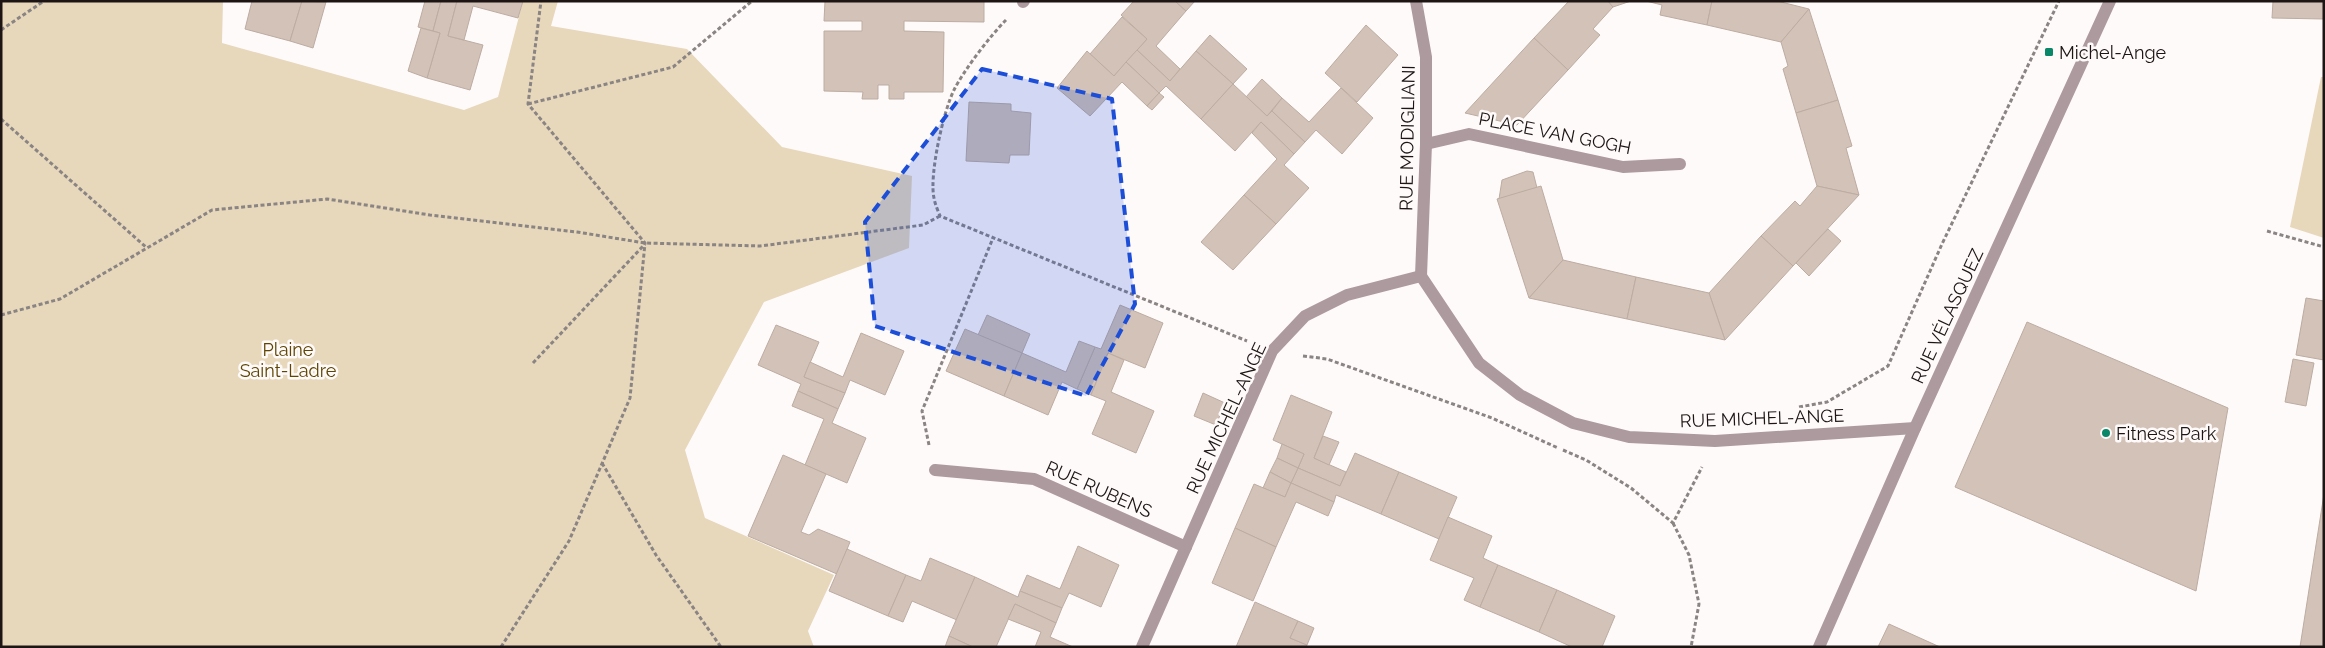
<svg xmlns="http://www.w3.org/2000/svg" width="2325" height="648" viewBox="0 0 2325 648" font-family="Raleway,sans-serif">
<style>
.green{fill:#e7d8bc}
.building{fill:#d3c2b7;stroke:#bcaca1}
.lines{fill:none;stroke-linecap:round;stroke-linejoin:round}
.path{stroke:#8a8483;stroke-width:3;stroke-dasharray:4 2.5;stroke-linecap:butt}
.minor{stroke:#ad9a9f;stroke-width:12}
.marked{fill:#1d4ed8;fill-opacity:0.2;stroke:#1d4ed8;stroke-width:4;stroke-dasharray:10 6;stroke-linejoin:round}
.poi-dot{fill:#0a8668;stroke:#fffafa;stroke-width:2}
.labels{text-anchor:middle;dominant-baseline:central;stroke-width:5;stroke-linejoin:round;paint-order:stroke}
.poi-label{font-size:18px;fill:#1c1514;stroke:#fffafa;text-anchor:start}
.street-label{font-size:18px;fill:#1c1514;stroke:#fffafa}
.park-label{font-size:18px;fill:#5f4501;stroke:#fffafa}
</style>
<rect width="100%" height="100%" fill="#fffafa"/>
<!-- green -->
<g class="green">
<polygon points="1,1 223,1 222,43 464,110 498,97 523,1 558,1 551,26 687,49 782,147 912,176 909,248 764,302 685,450 705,518 834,575 808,631 814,647 1,647"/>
<polygon points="2321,77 2324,77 2324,238 2290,227"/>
</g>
<!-- building -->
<g class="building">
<polygon points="252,1 302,1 290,41 245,29"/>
<polygon points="302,1 326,2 313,48 290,41"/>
<polygon points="425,1 441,1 433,31 418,27"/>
<polygon points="441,1 457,1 448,36 483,45 470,90 427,78 440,33 433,31"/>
<polygon points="457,1 523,1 518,18 473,6 464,40 448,36"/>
<polygon points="825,1 984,1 984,22 904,21 904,31 944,32 943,92 904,92 904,99 889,99 889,85 878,85 878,99 862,99 863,92 824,91 824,31 862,31 862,21 824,21"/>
<polygon points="1134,1 1175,1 1186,11 1156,46 1180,69 1170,81 1137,50 1147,39 1121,15"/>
<polygon points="1175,1 1195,1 1186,11"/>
<polygon points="1569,1 1608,1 1613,7 1593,29 1600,35 1568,70 1534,38"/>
<polygon points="1608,1 1631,1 1613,7"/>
<polygon points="1646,1 1712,1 1707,25 1660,15 1662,5"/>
<polygon points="1712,1 1777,1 1809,9 1781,42 1707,25"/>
<polygon points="2273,1 2324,1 2324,19 2272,18"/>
<polygon points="1809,9 1838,100 1796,113 1783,69 1788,66 1781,42"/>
<polygon points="1122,17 1147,39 1114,76 1090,54"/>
<polygon points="1366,25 1398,55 1357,102 1325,73"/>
<polygon points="421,28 440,33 427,78 408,71"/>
<polygon points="1210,35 1247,69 1233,84 1196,51"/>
<polygon points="1534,38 1568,70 1517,125 1465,113"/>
<polygon points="1137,50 1170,81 1196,51 1233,84 1201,119 1166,86 1159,93 1126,62"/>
<polygon points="1087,51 1114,76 1126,62 1159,93 1147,106 1122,82 1090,116 1057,88"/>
<polygon points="1262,79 1282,98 1267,116 1246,97"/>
<polygon points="1233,84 1267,116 1272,111 1305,142 1294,154 1261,122 1235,151 1201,119"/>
<polygon points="1341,88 1373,118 1342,154 1316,130 1305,142 1272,111 1282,98 1309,122"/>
<polygon points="1159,93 1164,97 1152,110 1147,106"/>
<polygon points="1838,100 1852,146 1846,148 1859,195 1817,186 1796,113"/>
<polygon points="969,102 1011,104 1011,111 1031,113 1029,155 1010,155 1009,163 966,161"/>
<polygon points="1261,122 1294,154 1284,165 1309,188 1276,224 1244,195 1277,159 1252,133"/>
<polygon points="1527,171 1533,172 1537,188 1499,199 1502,180"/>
<polygon points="1541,186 1563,260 1529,298 1497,199"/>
<polygon points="1817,186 1859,195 1793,266 1761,236 1795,201 1800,206"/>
<polygon points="1244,195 1276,224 1233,270 1201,242"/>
<polygon points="1828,229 1841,241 1809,276 1796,263"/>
<polygon points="1761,236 1793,266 1725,340 1709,293"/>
<polygon points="1563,260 1636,277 1627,319 1529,298"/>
<polygon points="1636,277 1709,293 1725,340 1627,319"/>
<polygon points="2306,298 2324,301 2324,360 2296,355"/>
<polygon points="1120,305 1163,323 1145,368 1108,353 1091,395 1077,389 1095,347 1101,349"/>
<polygon points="987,315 1030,334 1022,353 978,335"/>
<polygon points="2027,322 2228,408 2196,591 1955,487"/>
<polygon points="776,325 819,342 804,377 845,393 838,409 798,391 801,384 758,365"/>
<polygon points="965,329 1022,353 1004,396 946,371"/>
<polygon points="861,333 904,351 885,395 850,380 845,393 804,377 810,362 843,377"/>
<polygon points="1079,341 1095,347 1077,389 1062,382 1048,415 1004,396 1022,353 1066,372"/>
<polygon points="1108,353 1124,360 1111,392 1154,411 1136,453 1092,434 1106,401 1091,395"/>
<polygon points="2293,359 2314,363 2306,406 2285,402"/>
<polygon points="798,391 838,409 832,423 866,438 847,483 805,465 824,419 792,406"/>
<polygon points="1203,393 1225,403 1216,425 1194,416"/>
<polygon points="1291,395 1332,412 1314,458 1346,472 1340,486 1298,468 1304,454 1273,440"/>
<polygon points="1323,436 1339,442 1329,465 1314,458"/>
<polygon points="1282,444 1304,454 1298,468 1277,458"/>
<polygon points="1355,453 1399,472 1381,514 1336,495 1334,502 1291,483 1298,468 1340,486"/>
<polygon points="783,455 826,474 801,532 809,535 818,529 850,542 837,574 748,536"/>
<polygon points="1277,458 1298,468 1291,483 1270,472"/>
<polygon points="1270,472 1291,483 1285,497 1263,488"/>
<polygon points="1399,472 1457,497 1439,539 1381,514"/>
<polygon points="1291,483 1334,502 1328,516 1296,502 1276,547 1235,528 1254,484 1285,497"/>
<polygon points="2324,494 2324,647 2300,647"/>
<polygon points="1448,517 1492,536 1483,558 1498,565 1480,607 1464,600 1474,578 1430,560"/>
<polygon points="1235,528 1276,547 1253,601 1212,583"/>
<polygon points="1078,546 1119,565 1101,607 1069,593 1062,608 1020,591 1027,575 1060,589"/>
<polygon points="847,549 906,575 888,616 829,591"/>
<polygon points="930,558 975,577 957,620 912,601 903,622 888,616 906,575 921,581"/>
<polygon points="1498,565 1557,590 1539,632 1480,607"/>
<polygon points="975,577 1018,597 1020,591 1062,608 1056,623 1015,604 996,647 973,647 949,636"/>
<polygon points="1557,590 1615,616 1602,647 1572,647 1539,632"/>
<polygon points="1255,602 1298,621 1290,638 1307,645 1306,647 1236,647"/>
<polygon points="1015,604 1056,623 1050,637 1073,647 1035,647 1041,632 1008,619"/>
<polygon points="1298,621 1314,628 1307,645 1290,638"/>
<polygon points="1889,624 1940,647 1878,647"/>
<polygon points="949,636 973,647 945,647"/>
</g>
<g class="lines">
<!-- path -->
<g class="path">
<path d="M1006,20C990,36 964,70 954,90C943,112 929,176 934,198C935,204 938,211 940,216L1247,341"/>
<polyline points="1,30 44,1"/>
<polyline points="528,104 673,67 752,1"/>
<polyline points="1,119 147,248"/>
<polyline points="2267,231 2324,247"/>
<polyline points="1,315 60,299 212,210 327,199 430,215 577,232 645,243 760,246 923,225 940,216"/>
<polyline points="1303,356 1327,359 1492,418 1558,448"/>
<polyline points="533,363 645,244"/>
<polyline points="1799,407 1827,402 1888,366 1942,244 2059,1"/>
<polyline points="929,445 922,411 993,238"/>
<polyline points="1563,450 1586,460 1631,488 1673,523 1702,467"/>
<polyline points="602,463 656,555 721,647"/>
<polyline points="1673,523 1689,555 1699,604 1691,647"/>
<polyline points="501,647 569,541 630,398 645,243 528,104 541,1"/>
</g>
<!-- minor -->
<g class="minor">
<polyline points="1416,1 1426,57 1426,144 1421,276"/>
<polyline points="1023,2 1024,1"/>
<polyline points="1426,144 1469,134 1623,167 1680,164"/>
<polyline points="1421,276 1479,363 1520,395 1573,423 1629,437 1715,441 1915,428"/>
<polyline points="935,470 1034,479 1186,547"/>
<polyline points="1142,647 1272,351 1305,316 1347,295 1421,276"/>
<polyline points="1819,647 1915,428 2110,1"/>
</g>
</g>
<!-- marked area -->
<path class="marked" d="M982,69L1112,99L1135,304L1086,396L875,326L865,222Z"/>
<!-- markers -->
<g class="poi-dot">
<rect x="2044" y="47" width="10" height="10" rx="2.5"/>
<circle cx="2106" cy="433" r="5"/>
</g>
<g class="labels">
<!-- poi labels -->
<g class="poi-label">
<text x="2059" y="52">Michel-Ange</text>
<text x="2116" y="433">Fitness Park</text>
</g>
<!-- street labels -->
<g class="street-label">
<text transform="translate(1555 133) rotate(11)">PLACE VAN GOGH</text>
<text transform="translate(1407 138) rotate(-89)">RUE MODIGLIANI</text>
<text transform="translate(1947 316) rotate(-65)">RUE VÉLASQUEZ</text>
<text transform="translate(1226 418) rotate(-65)">RUE MICHEL-ANGE</text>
<text transform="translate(1762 418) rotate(-2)">RUE MICHEL-ANGE</text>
<text transform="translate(1099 489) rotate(24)">RUE RUBENS</text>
</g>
<!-- park labels -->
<g class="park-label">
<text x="288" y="349">Plaine<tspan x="288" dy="21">Saint-Ladre</tspan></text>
</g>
</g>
<!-- border -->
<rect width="2325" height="648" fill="none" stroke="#1c1514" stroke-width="5"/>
</svg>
